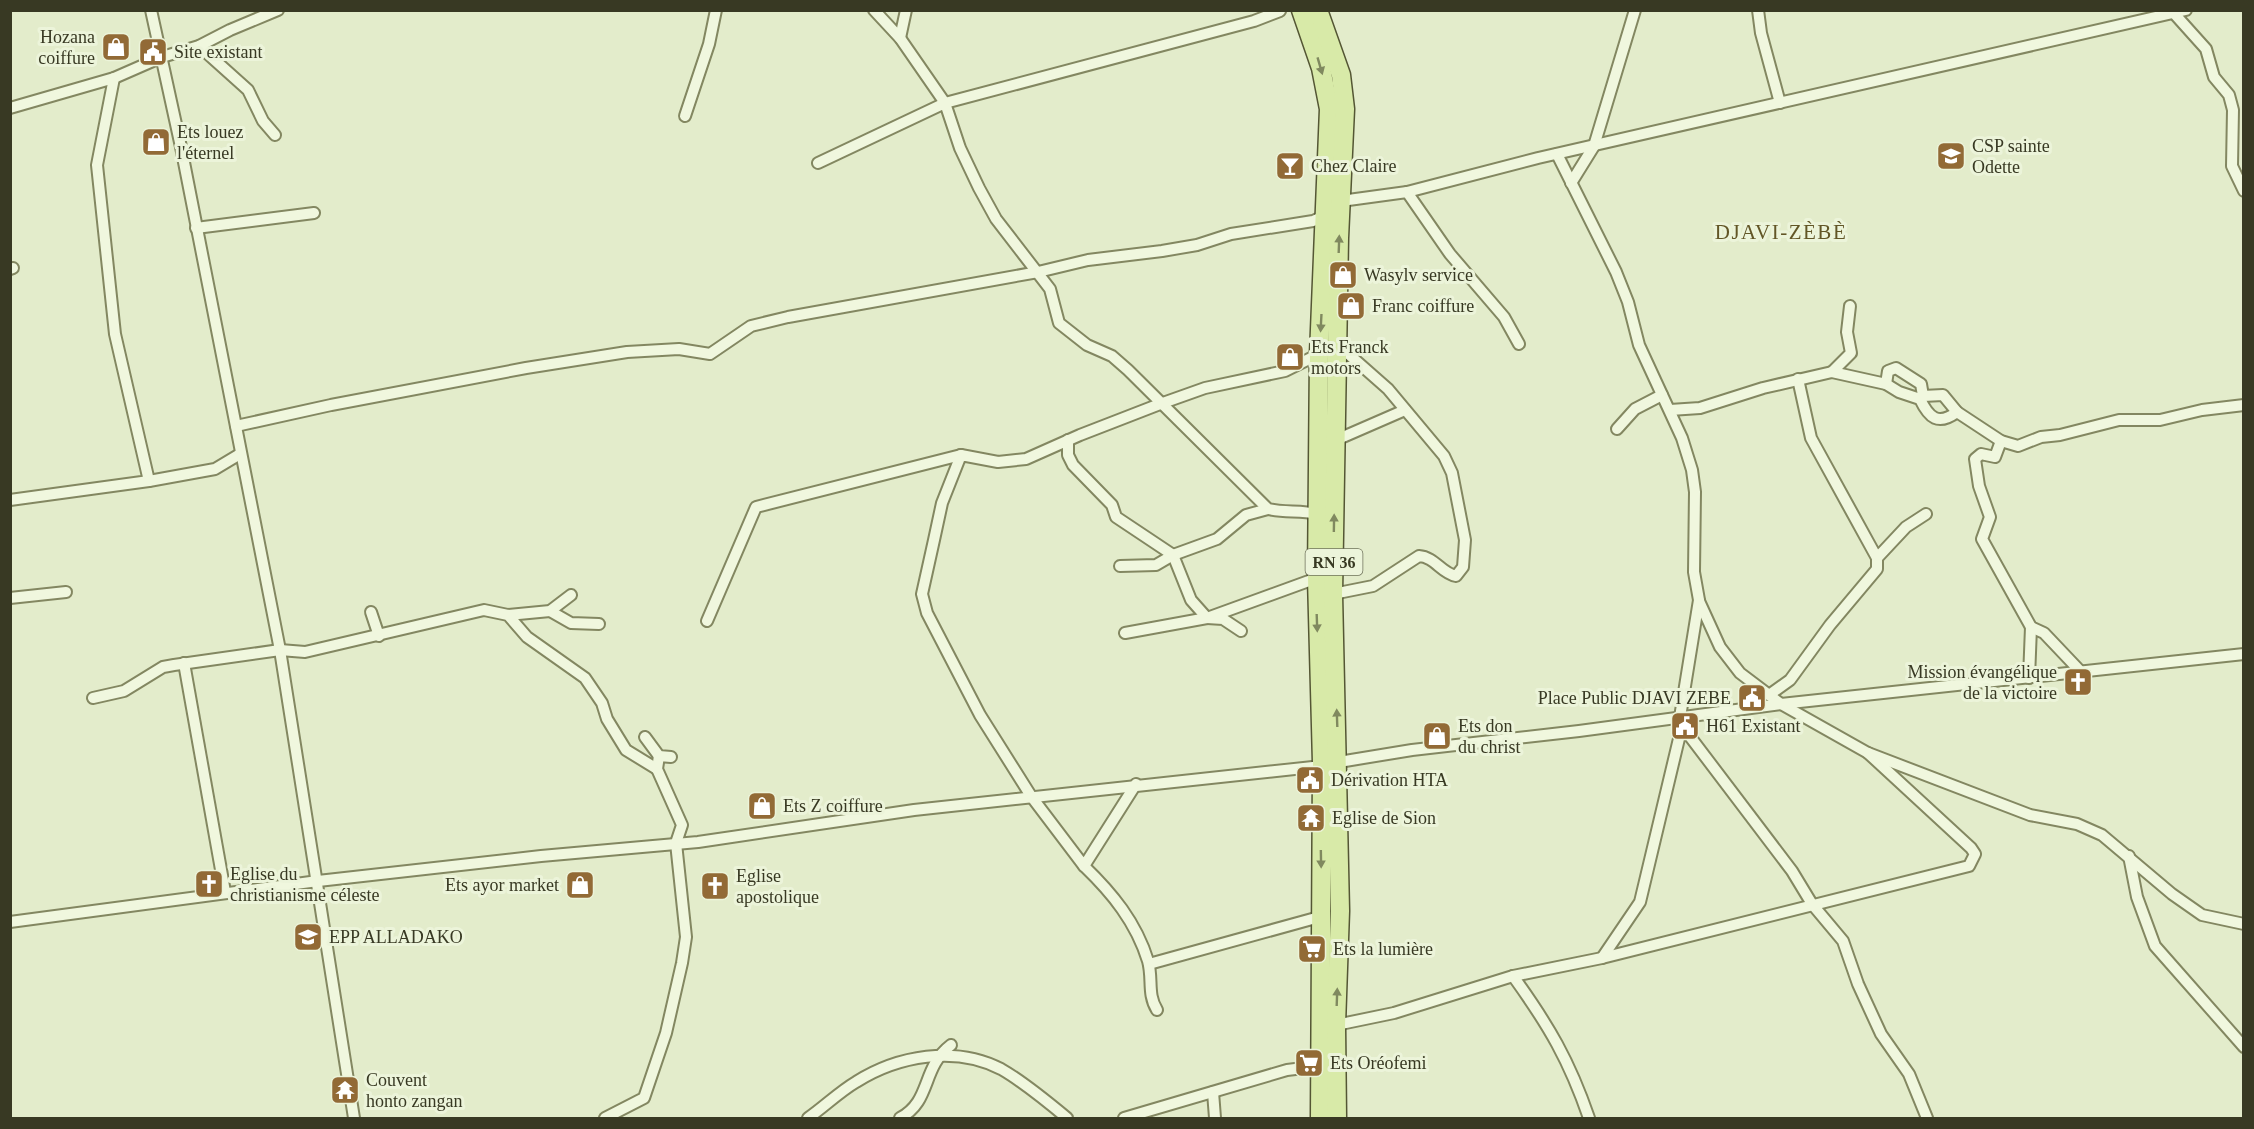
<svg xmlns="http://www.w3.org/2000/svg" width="2254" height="1129" viewBox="0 0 2254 1129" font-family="'Times New Roman',serif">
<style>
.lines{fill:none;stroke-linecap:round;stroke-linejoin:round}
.minor-casing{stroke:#838761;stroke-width:14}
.primary-casing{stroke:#545634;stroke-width:21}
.minor{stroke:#f0f7de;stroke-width:10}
.primary{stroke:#d8eaa8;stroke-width:18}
.oneway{fill:#80895f}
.labels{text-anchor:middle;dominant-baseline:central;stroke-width:6;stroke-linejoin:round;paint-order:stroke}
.shield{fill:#ecf4da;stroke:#6e715a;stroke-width:1.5}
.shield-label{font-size:16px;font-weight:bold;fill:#383923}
.poi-label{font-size:18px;fill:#383923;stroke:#ecf4da;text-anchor:start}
.quarter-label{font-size:21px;letter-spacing:1.5px;fill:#625626;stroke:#ecf4da}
</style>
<rect width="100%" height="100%" fill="#e3eccb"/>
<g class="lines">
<!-- minor casing -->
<g class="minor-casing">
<g id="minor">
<polyline points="151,10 181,147 280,650 354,1118"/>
<path d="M874,10L900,38L945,103L960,148L979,188L996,219L1050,289L1059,323L1087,345L1112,356L1128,370L1268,509C1285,513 1300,510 1317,514"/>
<polyline points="1758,10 1761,33 1780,103"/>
<polyline points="2171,10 2206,49 2214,77 2229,95 2233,110 2232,166 2244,191"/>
<polyline points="900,38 906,10"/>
<polyline points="199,46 248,90 263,121 275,135"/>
<polyline points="10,108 114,78 162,57 199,46 230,30 278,10"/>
<polyline points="685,116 709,44 716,10"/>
<polyline points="1557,154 1616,272 1628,302 1639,345 1682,438 1692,470 1695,492 1694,572 1699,600 1680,717 1682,726 1640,902 1602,958"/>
<polyline points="818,163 945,103 1254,21 1280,11"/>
<polyline points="1571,183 1594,146 1635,10"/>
<polyline points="1407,192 1450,254 1504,317 1519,344"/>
<polyline points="1341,201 1407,192 1538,158 2186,10"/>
<polyline points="196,228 314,213"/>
<polyline points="10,269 13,268"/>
<polyline points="1832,372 1851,353 1847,332 1850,306"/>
<polyline points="1886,384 1888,371 1896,368 1921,384 1923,396 1943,395 1957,412"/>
<path d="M1670,410L1700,408L1763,388L1832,372L1886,384L1899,392L1920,399C1929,418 1938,426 1957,412L2001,441L2018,446L2041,437L2060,435L2119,420H2160L2202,410L2244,405"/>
<polyline points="236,426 331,405 526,368 627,352 679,349 710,354 751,326 788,317 1038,272 1088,260 1162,251 1197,245 1231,234 1313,221 1326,215"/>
<polyline points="1617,429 1635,409 1662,395"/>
<polyline points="1068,440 1068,455 1073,465 1112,505 1116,517 1173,555 1191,600 1207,618 1223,619 1241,631"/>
<polyline points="1336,440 1405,410"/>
<polyline points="2001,441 1995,457 1981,454 1975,459 1979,486 1990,517 1982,539 2031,627 2044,633 2081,672"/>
<polyline points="149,481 215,469 240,454"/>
<polyline points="10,500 149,481 115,334 97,165 114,78"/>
<polyline points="1877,558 1906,527 1926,514"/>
<polyline points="1120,566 1156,565 1173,555 1217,539 1246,515 1268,509"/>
<path d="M1333,594L1373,586L1419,556C1435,557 1441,573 1456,576L1463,567L1465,540L1452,473L1444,456L1388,389L1337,344"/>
<polyline points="10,598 66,592"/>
<polyline points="1699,601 1720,647 1740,673 1781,704 1868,753 2030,815 2077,824 2102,835 2172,894 2202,915 2244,924"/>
<polyline points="550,611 571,623 599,624"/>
<polyline points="371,612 379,636"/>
<polyline points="508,615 550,611 571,595"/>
<polyline points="707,621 756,507 961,455"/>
<polyline points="1125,633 1207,618 1317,578"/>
<polyline points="184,663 225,892"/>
<polyline points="2029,678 2031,627"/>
<polyline points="1769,695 1790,680 1830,625 1877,569 1877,558 1811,438 1798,379"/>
<polyline points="93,698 124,691 163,667 174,665 280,650 305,652 484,610 508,615 527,637 585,678 602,703 607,719 626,750 657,769"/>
<polyline points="1682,726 1792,871 1812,904 1843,941 1858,984 1881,1034 1909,1074 1927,1118"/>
<polyline points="645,737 659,756 671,757"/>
<polyline points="1339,762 1412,750 1579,731 1781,704 2244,654"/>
<polyline points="1136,784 1084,866 1031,796 980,715 927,613 922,594 934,540 942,503 961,455 998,462 1026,459 1080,435 1160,404 1205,388 1285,371 1319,354"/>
<polyline points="2129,856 2137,897 2155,946 2244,1047"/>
<path d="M1084,866C1112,893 1136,922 1148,961C1153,979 1147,994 1157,1010"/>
<polyline points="10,922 318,881 541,856 698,842 914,810 1322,766"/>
<polyline points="1149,964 1323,916"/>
<path d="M1513,976C1549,1026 1569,1060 1589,1118"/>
<polyline points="1336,1025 1394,1013 1513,976 1602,958 1969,866 1975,854 1971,848 1868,753"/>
<polyline points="1213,1092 1215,1118"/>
<polyline points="605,1118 644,1098 666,1033 682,963 686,937 676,843 682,825 657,769 659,756"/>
<path d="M808,1118C824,1107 839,1092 856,1082C897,1056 955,1045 1001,1069C1022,1081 1049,1103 1067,1118"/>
<path d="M900,1118C932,1101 921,1068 951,1045"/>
<polyline points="1124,1118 1287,1070 1320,1066"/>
</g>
</g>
<!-- primary casing -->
<g class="primary-casing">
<g id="primary">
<polyline points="1301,10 1321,68 1329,109 1319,354 1317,578 1322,763 1320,1118"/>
<polyline points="1318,10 1341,75 1345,109 1339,238 1333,594 1340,911 1336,1025 1337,1118"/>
</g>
</g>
<!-- minor -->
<use href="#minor" class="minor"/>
<!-- primary -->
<use href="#primary" class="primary"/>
</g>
<!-- one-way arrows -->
<defs><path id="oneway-solid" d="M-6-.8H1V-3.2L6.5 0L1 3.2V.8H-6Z" transform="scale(1.5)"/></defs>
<g class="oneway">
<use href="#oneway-solid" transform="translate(1320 66) rotate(74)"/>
<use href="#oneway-solid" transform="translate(1339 244) rotate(-88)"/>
<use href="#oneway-solid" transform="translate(1321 323) rotate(93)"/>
<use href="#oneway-solid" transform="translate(1334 523) rotate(-89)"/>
<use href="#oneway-solid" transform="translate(1317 623) rotate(88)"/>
<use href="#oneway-solid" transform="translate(1337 718) rotate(-92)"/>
<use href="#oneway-solid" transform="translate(1321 859) rotate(89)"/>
<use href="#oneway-solid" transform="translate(1337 997) rotate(-88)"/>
</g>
<!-- icons -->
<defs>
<g id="shop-square" transform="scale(1.5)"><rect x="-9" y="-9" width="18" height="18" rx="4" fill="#926a36" stroke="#ecf4da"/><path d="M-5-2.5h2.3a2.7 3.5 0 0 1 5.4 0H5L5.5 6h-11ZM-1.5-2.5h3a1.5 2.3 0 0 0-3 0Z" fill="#fff"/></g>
<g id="civic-square" transform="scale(1.5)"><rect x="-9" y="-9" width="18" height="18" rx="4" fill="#926a36" stroke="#ecf4da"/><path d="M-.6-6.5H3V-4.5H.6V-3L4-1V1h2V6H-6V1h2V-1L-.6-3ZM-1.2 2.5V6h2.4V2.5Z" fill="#fff"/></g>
<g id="school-square" transform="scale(1.5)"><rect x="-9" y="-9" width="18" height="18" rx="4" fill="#926a36" stroke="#ecf4da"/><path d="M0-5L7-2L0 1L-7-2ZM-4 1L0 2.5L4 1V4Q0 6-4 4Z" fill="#fff"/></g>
<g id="bar-square" transform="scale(1.5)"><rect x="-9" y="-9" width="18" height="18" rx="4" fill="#926a36" stroke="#ecf4da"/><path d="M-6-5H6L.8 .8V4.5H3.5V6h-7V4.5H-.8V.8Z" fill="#fff"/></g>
<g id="church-square" transform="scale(1.5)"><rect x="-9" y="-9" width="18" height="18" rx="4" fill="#926a36" stroke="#ecf4da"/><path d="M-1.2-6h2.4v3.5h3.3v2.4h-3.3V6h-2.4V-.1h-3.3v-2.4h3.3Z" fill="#fff"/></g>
<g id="temple-square" transform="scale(1.5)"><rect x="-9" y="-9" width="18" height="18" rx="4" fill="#926a36" stroke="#ecf4da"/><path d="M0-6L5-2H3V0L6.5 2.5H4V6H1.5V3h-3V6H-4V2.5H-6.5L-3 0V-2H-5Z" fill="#fff"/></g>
<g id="supermarket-square" transform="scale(1.5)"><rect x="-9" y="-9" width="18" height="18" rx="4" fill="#926a36" stroke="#ecf4da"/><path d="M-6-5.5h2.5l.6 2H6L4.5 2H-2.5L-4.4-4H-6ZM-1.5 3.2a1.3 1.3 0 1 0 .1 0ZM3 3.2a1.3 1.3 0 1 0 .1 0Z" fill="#fff"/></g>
</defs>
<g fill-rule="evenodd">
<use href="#shop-square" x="116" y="47"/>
<use href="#civic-square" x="153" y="52"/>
<use href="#shop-square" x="156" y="142"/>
<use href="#school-square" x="1951" y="156"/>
<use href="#bar-square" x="1290" y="166"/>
<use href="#shop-square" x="1343" y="275"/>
<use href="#shop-square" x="1351" y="306"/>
<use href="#shop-square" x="1290" y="357"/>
<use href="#church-square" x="2078" y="682"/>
<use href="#civic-square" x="1752" y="698"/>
<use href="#civic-square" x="1685" y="726"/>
<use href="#shop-square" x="1437" y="736"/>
<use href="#civic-square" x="1310" y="780"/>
<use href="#shop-square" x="762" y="806"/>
<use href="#temple-square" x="1311" y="818"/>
<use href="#church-square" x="209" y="884"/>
<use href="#shop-square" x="580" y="885"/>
<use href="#church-square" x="715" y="886"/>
<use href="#school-square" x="308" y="937"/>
<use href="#supermarket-square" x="1312" y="949"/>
<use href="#supermarket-square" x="1309" y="1063"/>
<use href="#temple-square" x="345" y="1090"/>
</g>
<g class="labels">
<!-- shield labels -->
<rect class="shield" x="1305.5" y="549" width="57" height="26" rx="4.5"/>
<g class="shield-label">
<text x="1334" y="562">RN 36</text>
</g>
<!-- poi labels -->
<g class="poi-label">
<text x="95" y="37" text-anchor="end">Hozana<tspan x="95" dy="21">coiffure</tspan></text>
<text x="174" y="52">Site existant</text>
<text x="177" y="132">Ets louez<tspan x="177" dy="21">l'éternel</tspan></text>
<text x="1972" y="146">CSP sainte<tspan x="1972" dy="21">Odette</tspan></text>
<text x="1311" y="166">Chez Claire</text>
<text x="1364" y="275">Wasylv service</text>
<text x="1372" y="306">Franc coiffure</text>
<text x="1311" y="347">Ets Franck<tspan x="1311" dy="21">motors</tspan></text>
<text x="2057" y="672" text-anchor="end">Mission évangélique<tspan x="2057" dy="21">de la victoire</tspan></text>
<text x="1731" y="698" text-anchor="end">Place Public DJAVI ZEBE</text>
<text x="1458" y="726">Ets don<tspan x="1458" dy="21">du christ</tspan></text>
<text x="1706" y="726">H61 Existant</text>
<text x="1331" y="780">Dérivation HTA</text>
<text x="783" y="806">Ets Z coiffure</text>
<text x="1332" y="818">Eglise de Sion</text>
<text x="230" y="874">Eglise du<tspan x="230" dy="21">christianisme céleste</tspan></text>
<text x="736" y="876">Eglise<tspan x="736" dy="21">apostolique</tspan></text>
<text x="559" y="885" text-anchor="end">Ets ayor market</text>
<text x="329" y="937">EPP ALLADAKO</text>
<text x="1333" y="949">Ets la lumière</text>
<text x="1330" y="1063">Ets Oréofemi</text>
<text x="366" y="1080">Couvent<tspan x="366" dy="21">honto zangan</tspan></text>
</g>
<!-- quarter labels -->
<g class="quarter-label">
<text x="1781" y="232">DJAVI-ZÈBÈ</text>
</g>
</g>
<!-- border -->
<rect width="2254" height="1129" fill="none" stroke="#383923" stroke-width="24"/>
</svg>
